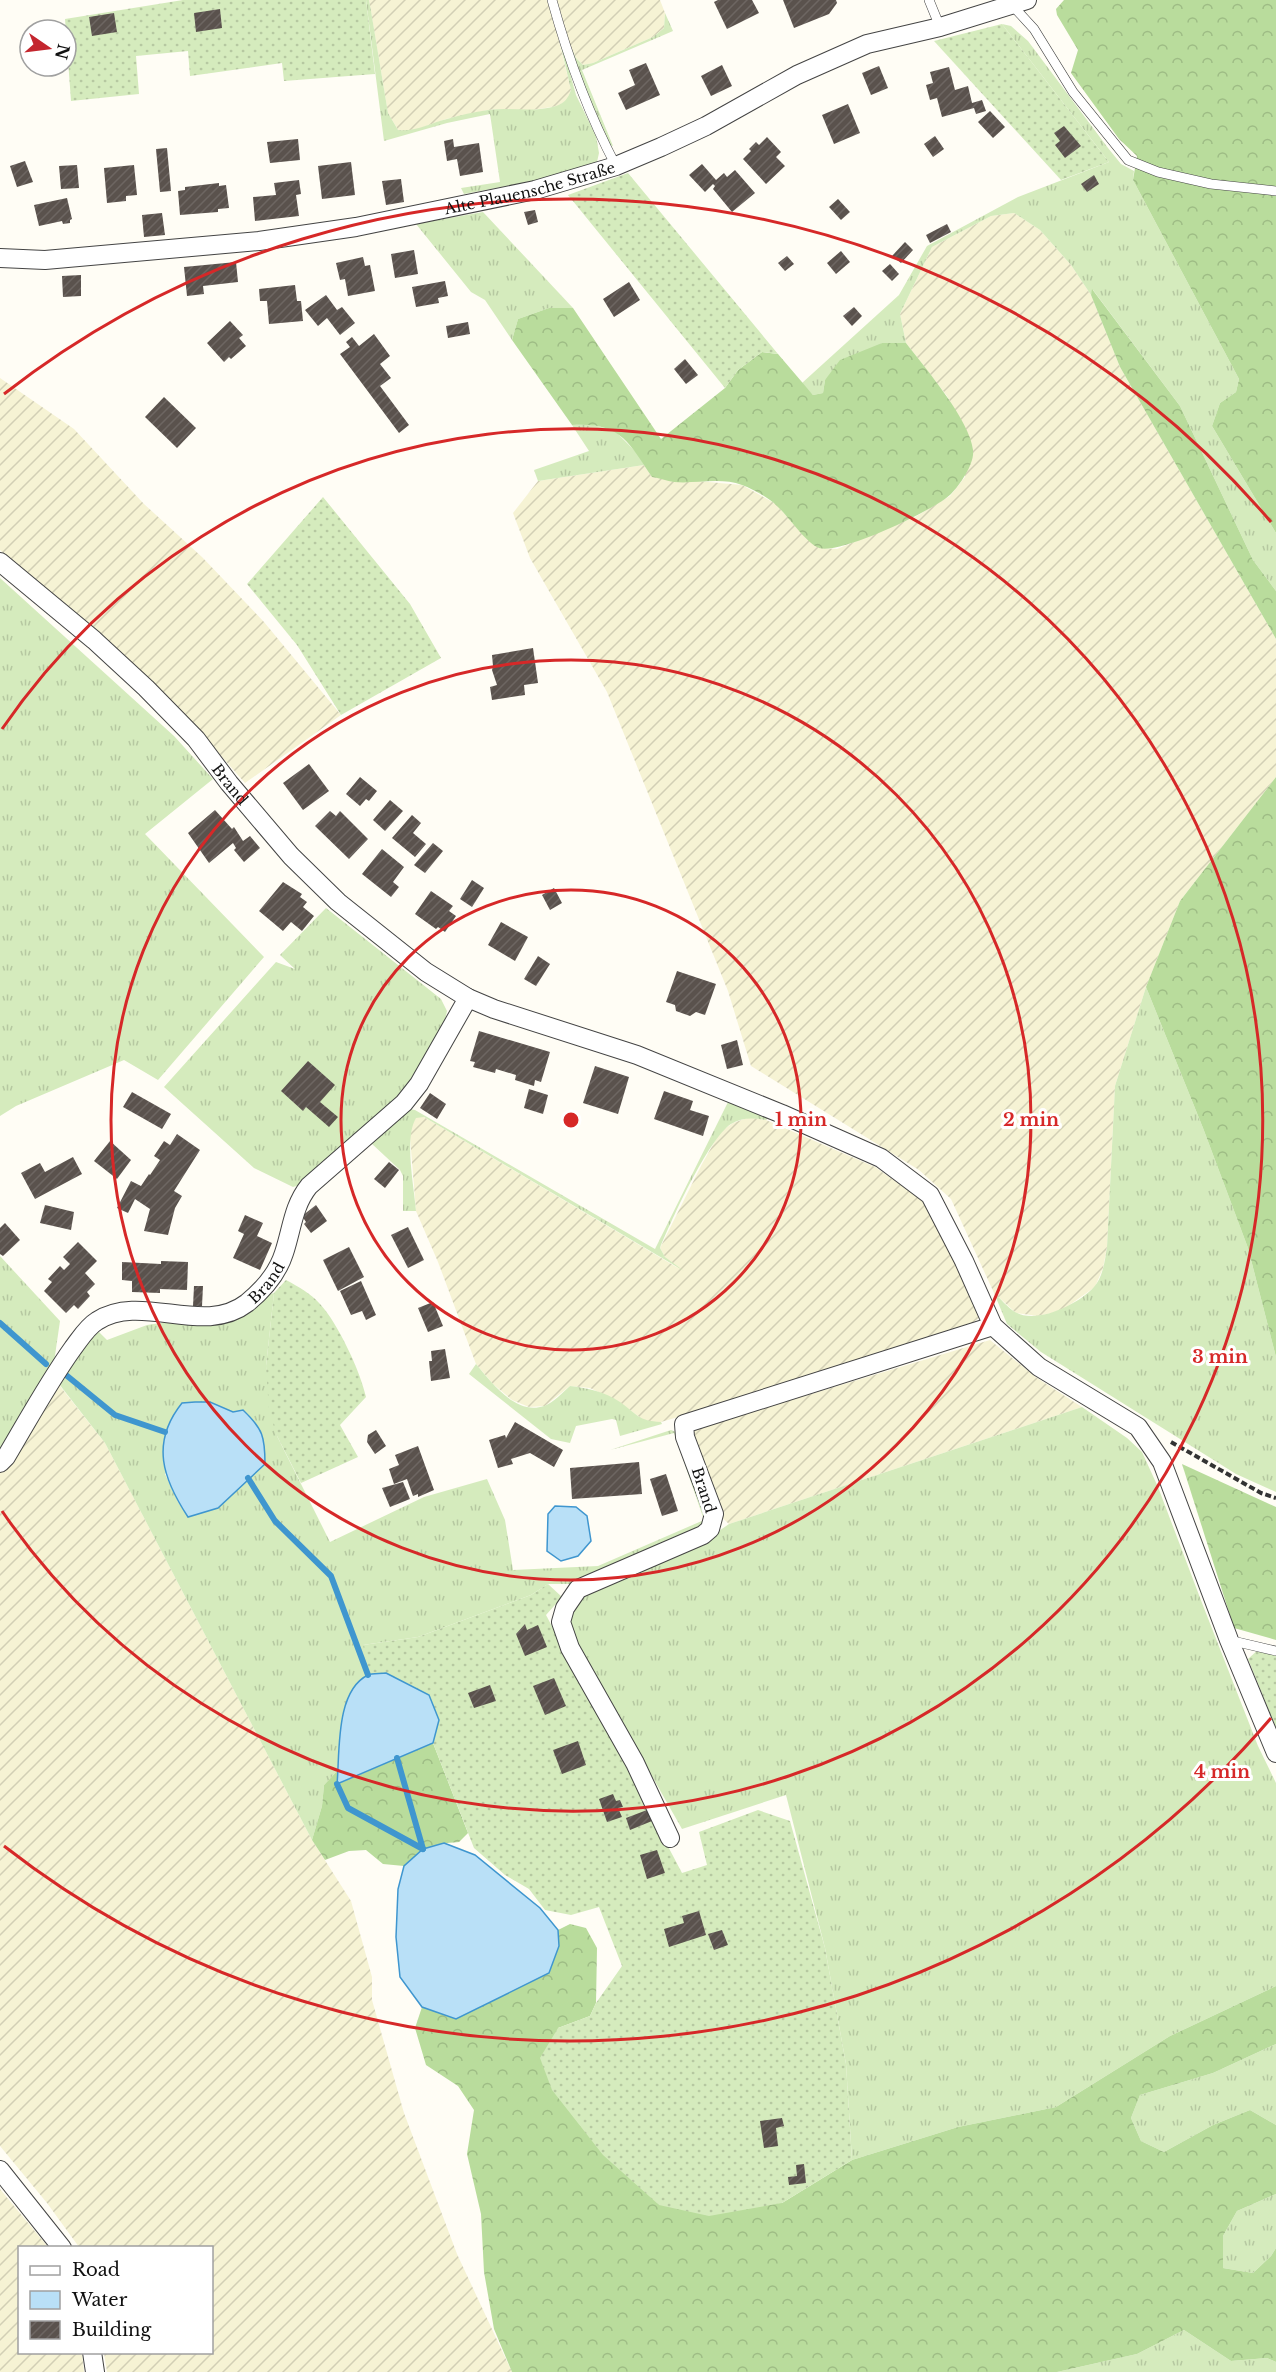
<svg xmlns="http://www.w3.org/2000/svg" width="1276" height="2372" viewBox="0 0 1276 2372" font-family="'Libre Baskerville',serif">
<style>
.farmland{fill:url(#farmland-furrows)}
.grass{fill:url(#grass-tufts);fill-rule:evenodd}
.forest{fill:url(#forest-crowns)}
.garden{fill:url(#garden-dots)}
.water{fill:#b9e0f7;stroke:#3f96cf;stroke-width:1.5}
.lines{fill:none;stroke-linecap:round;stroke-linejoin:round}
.stream{stroke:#3f96cf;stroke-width:6}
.building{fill:url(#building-hatch)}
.service-casing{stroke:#444;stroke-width:10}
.minor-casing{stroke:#444;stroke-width:20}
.path{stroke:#333;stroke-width:4;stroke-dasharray:6 3;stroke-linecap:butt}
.service{stroke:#fff;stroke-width:9}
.minor{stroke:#fff;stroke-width:18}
.ring{fill:none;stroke:#d62828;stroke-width:3}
.labels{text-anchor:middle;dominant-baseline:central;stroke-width:6;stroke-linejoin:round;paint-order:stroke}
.street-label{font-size:15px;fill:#111;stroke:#fff}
.centre{fill:#d62828;stroke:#fff;stroke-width:3}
.ring-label{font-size:18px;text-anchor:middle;font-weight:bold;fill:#d62828;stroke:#fff;stroke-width:6;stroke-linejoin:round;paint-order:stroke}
</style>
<defs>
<pattern id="farmland-furrows" width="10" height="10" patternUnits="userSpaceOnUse" patternTransform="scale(1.5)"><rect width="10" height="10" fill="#f6f3d4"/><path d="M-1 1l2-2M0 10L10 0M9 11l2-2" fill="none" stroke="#d2cfb5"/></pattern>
<pattern id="grass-tufts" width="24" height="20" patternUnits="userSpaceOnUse" patternTransform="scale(1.5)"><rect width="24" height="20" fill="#d5ebbd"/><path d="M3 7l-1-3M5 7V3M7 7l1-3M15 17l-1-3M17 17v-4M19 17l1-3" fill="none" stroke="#b6c8a1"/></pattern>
<pattern id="forest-crowns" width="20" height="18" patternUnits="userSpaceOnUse" patternTransform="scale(1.5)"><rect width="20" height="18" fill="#b9dc9c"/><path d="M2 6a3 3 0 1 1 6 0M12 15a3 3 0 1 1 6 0" fill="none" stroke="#9ebc85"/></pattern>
<pattern id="garden-dots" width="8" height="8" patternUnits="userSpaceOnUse" patternTransform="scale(1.5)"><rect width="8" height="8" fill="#d5ebbd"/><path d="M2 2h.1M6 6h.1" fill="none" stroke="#b6c8a1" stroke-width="1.8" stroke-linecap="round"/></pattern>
<pattern id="building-hatch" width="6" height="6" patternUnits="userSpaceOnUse" patternTransform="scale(1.5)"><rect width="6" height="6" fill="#5a524d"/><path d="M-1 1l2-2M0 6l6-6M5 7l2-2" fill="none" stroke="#6d6662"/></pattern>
</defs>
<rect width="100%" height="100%" fill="#fffdf5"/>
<!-- farmland -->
<g class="farmland">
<polygon points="369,0 549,0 571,90 567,100 558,106 526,111 502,109 488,110 446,119 410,132 398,130 388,113"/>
<polygon points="557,0 660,0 665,13 664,28 653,37 593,63 583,65 576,58 569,43"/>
<polygon points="1014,213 1040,230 1071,265 1091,295 1120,367 1276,639 1276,777 1180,901 1146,987 1115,1086 1107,1247 1103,1268 1095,1287 1061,1311 1038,1316 1016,1313 994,1293 951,1199 919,1170 751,1066 728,991 607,692 530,558 513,513 538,481 644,465 652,477 742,485 776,504 804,536 819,548 837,549 915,517 950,496 965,477 963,425 947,396 906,343 900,314 932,247 991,216"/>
<polygon points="0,378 74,429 144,504 202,557 264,622 341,715 245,783 176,705 0,550"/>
<polygon points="416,1117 424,1117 678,1268 665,1257 660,1248 702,1164 720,1132 733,1123 750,1117 766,1120 875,1167 922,1200 953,1255 979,1318 966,1328 823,1375 661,1422 646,1422 619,1402 590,1388 570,1386 545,1406 529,1407 512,1400 493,1384 476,1364 438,1262 416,1211 410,1137 412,1125"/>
<polygon points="990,1340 1037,1378 1082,1407 729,1524 719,1515 688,1431"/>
<polygon points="52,1376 105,1443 312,1840 351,1901 372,1977 372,2000 404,2113 457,2254 512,2372 107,2372 104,2353 212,2352 212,2248 79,2247 47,2203 0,2146 0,1452"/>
<polygon points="0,2189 48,2247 20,2248 20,2352 82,2353 84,2372 0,2372"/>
</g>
<!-- grass -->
<g class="grass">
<path d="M366,0H369L371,11L388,113L398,130C416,132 430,123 447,119C460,115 474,112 488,110C511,107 534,113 556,106C565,103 568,98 571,90L550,0L576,95L596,136L599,153L597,162L591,167L560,176L464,194L461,188L500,182L490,114L447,123L384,141Z"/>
<polygon points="665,13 673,31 582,70 613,146 609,145 578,71 569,43 576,58 583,65 593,63 653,37 664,28"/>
<polygon points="1002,24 1011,26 1028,41 1108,148 1121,164 1134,171 1133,180 1239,379 1236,392 1220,403 1212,426 1276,533 1276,591 1253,560 1180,406 1093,290 1091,295 1071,265 1040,230 1014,213 991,216 932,247 900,314 906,343 882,343 825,380 823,393 813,395 802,383 899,295 927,246 1018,197 1109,162"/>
<polygon points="483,212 573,308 549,308 518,319 512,340 485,300 471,292 416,224"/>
<polygon points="589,424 614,430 639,455 644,465 538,481 534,470 589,451 572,425"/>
<polygon points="0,578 174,736 213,779 145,834 264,957 158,1080 124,1060 16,1106 0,1116"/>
<polygon points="326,908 441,999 447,1011 444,1025 393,1108 300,1185 293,1187 254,1168 164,1087 276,962 295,969 280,955"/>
<path d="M1146,987L1203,1128L1248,1248L1276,1357V1492L1236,1474L1041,1352L1007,1324L994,1293C1001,1299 1007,1307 1015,1312C1036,1325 1079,1304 1094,1287C1103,1277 1105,1260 1107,1247L1115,1086Z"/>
<path d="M730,1098L770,1114L766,1120C754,1118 742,1117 731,1124C708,1139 671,1221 660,1248L665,1257L684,1271L424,1117L416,1118C404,1138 414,1186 416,1211H403V1176L400,1170L371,1143L409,1109L415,1110L655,1249Z"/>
<polygon points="0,1256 60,1321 52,1376 0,1452"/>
<path d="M274,1293L266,1366L277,1436L330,1542L424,1497L487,1479L505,1520L513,1570L598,1566L704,1520L674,1433L610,1450L671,1430L678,1433L706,1510L704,1528L573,1584H548L531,1595L418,1637L363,1645L386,1673L368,1675L343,1715L339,1769L324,1785L322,1806L312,1840L105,1443L59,1384L64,1371L97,1330L107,1340L147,1325L174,1321ZM210,1402L233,1412L265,1464L248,1478L188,1517L178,1502L165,1474Z"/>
<path d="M476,1364C491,1382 516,1416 544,1406C553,1403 563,1392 570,1386C588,1388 605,1392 620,1402C637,1414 638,1421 661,1422L662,1424L620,1436L616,1420L612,1419L576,1426L570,1443L551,1439L469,1374Z"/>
<polygon points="1082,1407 1127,1438 1142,1452 1158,1487 1202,1603 1258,1746 1276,1783 1276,1986 1170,2036 1056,2107 958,2127 852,2160 846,2064 825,1948 786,1795 682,1829 565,1623 572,1600 703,1542 729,1524"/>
<polygon points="1276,2044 1276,2125 1250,2110 1213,2125 1164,2152 1141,2141 1131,2118 1140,2095 1213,2073"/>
<polygon points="1276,2194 1276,2248 1271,2256 1253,2273 1223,2268 1223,2236 1237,2211"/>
<polygon points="1184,2330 1231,2361 1267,2358 1276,2362 1276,2372 1057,2372 1137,2354"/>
</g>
<!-- forest -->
<g class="forest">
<polygon points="1064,0 1276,0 1276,533 1212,426 1220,403 1236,392 1239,379 1133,180 1137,156 1119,139 1071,73 1078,50 1057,15 1056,9"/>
<polygon points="1092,289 1180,406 1253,560 1276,591 1276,639 1120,367 1091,295"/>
<path d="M549,308H573L661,439L725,388L738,370L762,352L778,354L813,395L823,393L825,380L840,360L882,343H906C925,368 970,420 973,450C975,463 960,485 951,494C935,510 840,555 819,548C805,542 789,517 777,506C769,498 753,489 742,485C721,477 696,484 674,482C667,481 659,478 652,477C628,441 620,422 572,425L512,340L518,319Z"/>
<polygon points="1276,777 1276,1357 1248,1248 1203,1128 1146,987 1180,901"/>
<polygon points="1182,1464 1276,1507 1276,1640 1234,1628"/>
<path d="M433,1743L468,1833L459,1842C431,1844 425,1847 404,1866L383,1864L366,1850L349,1851L325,1860L312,1840L322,1806L324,1785L339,1769L338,1784Z"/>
<polygon points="570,1924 586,1928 597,1948 596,2003 590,2016 558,2028 782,2203 852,2160 958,2127 1056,2107 1170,2036 1276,1986 1276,2044 1213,2073 1140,2095 1131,2118 1141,2141 1164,2152 1213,2125 1250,2110 1276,2125 1276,2194 1237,2211 1223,2236 1223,2268 1253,2273 1271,2256 1276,2248 1276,2362 1267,2358 1231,2361 1184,2330 1137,2354 1057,2372 512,2372 494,2329 484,2272 481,2214 467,2154 474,2110 458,2086 426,2065 415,2028 422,2007 457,2019 559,1946 558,1930"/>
</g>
<!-- garden -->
<g class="garden">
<polygon points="183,0 366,0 375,74 284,81 282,63 190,76 188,51 136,56 139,94 71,101 65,19"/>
<polygon points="1002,24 1109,162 1061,180 934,41"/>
<polygon points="628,173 778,354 762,352 738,370 725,388 568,195"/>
<polygon points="323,497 410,604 441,658 341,715 297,645 247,584"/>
<path d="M286,1280C299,1287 310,1293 320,1304C338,1323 361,1373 366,1397L340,1425L358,1457L301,1483L277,1436L269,1411L266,1366L274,1293Z"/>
<polygon points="548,1584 562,1597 546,1615 682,1873 707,1865 699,1832 758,1810 790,1821 825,1948 846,2064 852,2160 782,2203 709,2216 659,2205 603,2155 552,2090 540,2058 558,2028 590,2016 596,2003 622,1966 599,1907 571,1915 545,1910 529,1889 505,1875 474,1848 433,1743 439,1720 386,1673 369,1672 363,1645 418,1637 531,1595"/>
<polygon points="1260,1648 1276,1651 1276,1728 1248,1659"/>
</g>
<!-- water -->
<g class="water">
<path d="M195,1402H210L233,1412L243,1410C263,1429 265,1437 265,1464L218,1508L188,1517C163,1479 150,1443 182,1403Z"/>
<polygon points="555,1506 576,1507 587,1516 591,1541 578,1556 561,1561 547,1551 548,1514"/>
<path d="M386,1673L429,1695L439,1720L433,1743L337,1784C340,1753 335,1691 368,1675C372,1673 381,1674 386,1673Z"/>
<polygon points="444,1843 475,1855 540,1908 558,1930 559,1946 549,1973 456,2019 422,2007 400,1977 396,1937 398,1889 404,1866 423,1849"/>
</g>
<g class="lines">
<!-- stream -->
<g class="stream">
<polyline points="0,1323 46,1364"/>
<polyline points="66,1375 115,1415 165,1432"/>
<polyline points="248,1478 275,1521 331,1576 368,1675"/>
<polyline points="397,1758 423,1849"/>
<polyline points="337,1784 348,1808 423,1849"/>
</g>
</g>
<!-- building -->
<g class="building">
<polygon points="718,0 752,0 759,13 727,29 714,2"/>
<polygon points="783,0 836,0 837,3 829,14 794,28"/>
<polygon points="220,9 222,28 196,32 194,13"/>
<polygon points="114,13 117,32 92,36 89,17"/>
<polygon points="646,63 660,95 626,110 618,93 635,85 629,70"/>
<polygon points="722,65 732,86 711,96 701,76"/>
<polygon points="879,66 888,88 871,95 862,73"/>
<polygon points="949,67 955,90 968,86 972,103 982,100 986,111 976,114 974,108 942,117 937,98 930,100 926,85 933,83 930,72"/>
<polygon points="848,104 860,133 834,144 822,115"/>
<polygon points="990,111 1005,127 993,138 978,122"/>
<polygon points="1064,126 1081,146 1065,158 1055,145 1060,141 1054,133"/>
<polygon points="935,136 944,149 933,157 924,144"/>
<polygon points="767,137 781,152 776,157 785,166 766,184 743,159 751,151 749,149 756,142 759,145"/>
<polygon points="298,139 300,160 270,163 267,142"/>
<polygon points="453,139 454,147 479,143 483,172 460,176 457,159 447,161 444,141"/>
<polygon points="167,148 171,191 160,192 156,149"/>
<polygon points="25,161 33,182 17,187 10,166"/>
<polygon points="351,162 355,195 322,199 318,166"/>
<polygon points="702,164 716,180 724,173 727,177 735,170 755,193 732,212 713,189 715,186 713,184 705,192 689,175"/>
<polygon points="77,165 79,188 61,189 59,166"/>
<polygon points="134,165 137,195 126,196 126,201 107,203 104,168"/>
<polygon points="1094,175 1099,184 1087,192 1081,184"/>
<polygon points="401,179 404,202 386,205 382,181"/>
<polygon points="299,180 301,194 296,195 299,216 255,221 253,197 276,195 274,183"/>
<polygon points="219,183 219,186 226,185 229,208 218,209 218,212 180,215 178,191 185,190 185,187"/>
<polygon points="67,198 72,219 70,220 70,223 63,224 62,221 39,226 34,205"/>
<polygon points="838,199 850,212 841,220 829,207"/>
<polygon points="535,210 538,222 528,225 524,212"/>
<polygon points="162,213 165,235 144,237 142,215"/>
<polygon points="947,224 951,232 930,243 926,235"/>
<polygon points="905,242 913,250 901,263 892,256"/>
<polygon points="414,250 418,274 395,278 391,254"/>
<polygon points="841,251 850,262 836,274 827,263"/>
<polygon points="787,256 794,264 785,271 778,263"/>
<polygon points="363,257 365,266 370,265 375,291 348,296 345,279 340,280 336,263"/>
<polygon points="236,262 238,282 203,286 204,294 187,296 184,267"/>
<polygon points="890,264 899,274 892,281 882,271"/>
<polygon points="81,275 81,296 63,297 62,276"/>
<polygon points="445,281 448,296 438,298 439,303 416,307 412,287"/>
<polygon points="629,282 640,300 614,317 603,299"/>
<polygon points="295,285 297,301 301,301 303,321 269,324 267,301 260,301 259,289"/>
<polygon points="326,295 337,310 342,307 355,323 340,335 327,318 318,326 305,310"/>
<polygon points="854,307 862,316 852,326 843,316"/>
<polygon points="230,321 243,335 239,338 246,346 231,359 229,357 224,362 207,343"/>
<polygon points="468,322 470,334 448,338 446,326"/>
<polygon points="374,334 390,356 380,364 391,378 380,386 409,425 399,433 340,354 350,347 346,342 352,337 359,346"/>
<polygon points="685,359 698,375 686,384 674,369"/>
<polygon points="164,397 196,428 177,448 145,417"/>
<polygon points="533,648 538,683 524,685 525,695 492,700 490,687 497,685 492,670 493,666 492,655"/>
<polygon points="309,764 329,791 303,810 283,783"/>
<polygon points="360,777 377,791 369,801 366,799 360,806 346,794"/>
<polygon points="390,800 403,811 385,831 373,820"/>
<polygon points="215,810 232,829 234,827 243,841 250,836 260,848 244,862 234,850 236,848 233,843 209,863 188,833"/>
<polygon points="330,811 336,816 340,811 368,839 349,859 315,826"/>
<polygon points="412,815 421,823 413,833 426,844 415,857 392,838"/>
<polygon points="433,843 443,851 425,873 414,865"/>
<polygon points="382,849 404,867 393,882 399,887 391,897 362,874"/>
<polygon points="472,880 484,888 472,907 460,899"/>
<polygon points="283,882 302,894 300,897 307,902 303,907 314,916 302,931 291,922 283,931 259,911"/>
<polygon points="554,888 562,903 550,910 542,895"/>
<polygon points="431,891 453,906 449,911 456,916 445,932 438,927 436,929 415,914"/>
<polygon points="501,922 528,937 515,961 488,945"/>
<polygon points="538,956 550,964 536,986 524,979"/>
<polygon points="677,971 716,984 705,1015 696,1012 690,1016 676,1011 675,1005 666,1002"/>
<polygon points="479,1031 550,1052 541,1082 535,1080 534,1086 515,1080 516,1075 496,1069 495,1073 473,1067 475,1062 470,1061"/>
<polygon points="737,1040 743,1065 727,1069 721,1045"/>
<polygon points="308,1061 335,1085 320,1102 338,1117 329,1127 306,1107 303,1111 281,1091"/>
<polygon points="595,1066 629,1077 618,1114 583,1103"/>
<polygon points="529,1089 548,1095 543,1114 524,1108"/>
<polygon points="664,1091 693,1101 690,1110 709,1116 703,1136 654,1119"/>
<polygon points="132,1092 171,1114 162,1129 123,1107"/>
<polygon points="430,1093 446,1104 437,1119 420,1108"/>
<polygon points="177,1134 200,1150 174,1191 182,1196 175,1208 168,1235 144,1231 150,1209 135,1199 128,1213 117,1208 131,1181 141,1186 149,1174 150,1175 160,1160 154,1156 164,1141 170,1145"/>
<polygon points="110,1141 131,1160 117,1179 94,1161"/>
<polygon points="73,1157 82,1174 35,1199 21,1173 40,1163 45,1172"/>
<polygon points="389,1162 399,1170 385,1188 374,1179"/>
<polygon points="45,1205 74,1212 71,1230 40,1223"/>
<polygon points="316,1205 327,1221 311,1233 304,1224 306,1222 302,1216"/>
<polygon points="245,1215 263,1223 257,1236 272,1243 260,1270 233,1258 244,1234 238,1231"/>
<polygon points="5,1223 20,1240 3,1256 0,1254 0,1228"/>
<polygon points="408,1227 424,1260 408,1268 391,1235"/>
<polygon points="78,1242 97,1261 85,1273 95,1284 87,1292 90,1296 78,1309 74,1305 66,1313 44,1291 52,1282 48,1279 60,1266 64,1270 70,1264 63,1257"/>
<polygon points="349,1247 364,1277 338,1291 323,1260"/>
<polygon points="161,1261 188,1262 187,1290 160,1289 160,1293 132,1292 132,1281 122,1280 122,1262 161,1264"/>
<polygon points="361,1281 376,1315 366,1320 362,1311 351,1315 340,1291"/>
<polygon points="194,1286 203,1286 202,1306 193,1306"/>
<polygon points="433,1302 443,1326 428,1332 418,1308"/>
<polygon points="445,1349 450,1378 431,1381 429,1361 432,1361 431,1351"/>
<polygon points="515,1422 563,1450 554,1467 530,1453 511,1459 513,1464 498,1468 489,1440 505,1435 506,1438"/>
<polygon points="376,1430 386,1446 375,1454 367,1442 368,1435"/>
<polygon points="418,1446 434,1490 418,1497 418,1494 413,1496 407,1479 394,1484 389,1469 399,1465 395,1455"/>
<polygon points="639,1462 642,1494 572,1499 570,1468"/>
<polygon points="666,1474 678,1511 662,1516 650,1479"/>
<polygon points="403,1482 410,1499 390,1507 382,1488"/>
<polygon points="525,1624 527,1630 538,1625 547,1647 525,1656 516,1634"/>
<polygon points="554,1678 566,1706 545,1715 533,1686"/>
<polygon points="490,1685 496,1701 474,1708 468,1693"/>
<polygon points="578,1741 586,1765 562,1774 553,1750"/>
<polygon points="613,1794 616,1801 620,1800 623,1807 618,1808 622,1817 607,1822 599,1799"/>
<polygon points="647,1810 652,1821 630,1830 626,1818"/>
<polygon points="657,1850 665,1873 647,1879 640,1855"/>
<polygon points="699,1911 706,1935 669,1947 664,1929 684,1923 682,1916"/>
<polygon points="722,1930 728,1945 714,1950 708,1934"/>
<polygon points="782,2118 784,2126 776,2128 778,2146 764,2148 760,2121"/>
<polygon points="804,2164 806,2183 789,2185 788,2177 797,2176 796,2165"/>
</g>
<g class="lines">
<!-- service casing -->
<g class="service-casing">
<g id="service">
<path d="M552,0C568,58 588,113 616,166"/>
<polyline points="929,0 940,27"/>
<polyline points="1012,5 1034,29 1073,92 1128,160 1158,172 1211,184 1276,191"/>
<polyline points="1229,1640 1276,1651"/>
</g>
</g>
<!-- minor casing -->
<g class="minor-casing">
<g id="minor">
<path id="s1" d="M0,258L45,260L259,241L356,227L535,190L616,166L661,147L706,126L797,75L867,44L940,27L1027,0"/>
<path id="s2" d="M0,562L94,640L146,688L196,739L229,783L291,856L338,902L426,972L468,998L494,1009L637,1055L782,1114L881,1158L930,1195L964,1261L993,1326L1039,1367L1138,1427L1162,1462L1229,1640L1276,1753"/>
<path id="s3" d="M0,1463L6,1457C28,1420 48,1383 73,1348C80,1339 87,1327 97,1321C142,1292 203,1337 247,1303C263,1290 278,1272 284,1253C292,1229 293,1206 309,1186L404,1103L419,1084L468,998"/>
<polyline points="670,1838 635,1763 570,1648 561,1622 565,1608 578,1589 703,1535 710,1529 714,1514 685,1437 684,1424 993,1326"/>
<polyline points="0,2170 62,2248"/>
<polyline points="92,2352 95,2372"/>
</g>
</g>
<!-- path -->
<polyline class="path" points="1171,1442 1261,1493 1276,1498"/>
<!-- service -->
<use href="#service" class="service"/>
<!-- minor -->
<use href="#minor" class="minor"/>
</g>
<!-- distance rings -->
<g class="ring">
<circle cx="571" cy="1120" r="230"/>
<circle cx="571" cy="1120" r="460"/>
<path d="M2 729A691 691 0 1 1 2 1511"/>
<path d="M1271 1718A921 921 0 0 1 4 1846M4 394A921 921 0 0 1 1271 522"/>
</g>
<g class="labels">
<!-- street labels -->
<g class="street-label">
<text stroke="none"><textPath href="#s1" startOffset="536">Alte Plauensche Straße</textPath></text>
<text stroke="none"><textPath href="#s2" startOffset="321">Brand</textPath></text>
<text stroke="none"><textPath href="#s3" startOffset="356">Brand</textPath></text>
<text transform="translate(704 1490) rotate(72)">Brand</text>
</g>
</g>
<circle cx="571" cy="1120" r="9" class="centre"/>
<g class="ring-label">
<text x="801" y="1126">1 min</text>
<text x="1031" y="1126">2 min</text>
<text x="1220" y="1363">3 min</text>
<text x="1222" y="1778">4 min</text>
</g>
<!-- legend -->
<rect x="18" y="2246" width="195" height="108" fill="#ffffff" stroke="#a0a0a0" stroke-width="1.5"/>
<rect x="30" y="2266" width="30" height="9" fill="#ffffff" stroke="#a0a0a0" stroke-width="1.5"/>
<text x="72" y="2276" font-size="18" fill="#111111">Road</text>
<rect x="30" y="2291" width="30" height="18" fill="#b9e0f7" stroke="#a0a0a0" stroke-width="1.5"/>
<text x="72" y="2306" font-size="18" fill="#111111">Water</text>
<rect x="30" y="2321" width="30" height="18" fill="url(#building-hatch)" stroke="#a0a0a0" stroke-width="1.5"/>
<text x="72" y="2336" font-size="18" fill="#111111">Building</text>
<!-- north arrow -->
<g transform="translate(48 48) rotate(104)"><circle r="28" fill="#ffffff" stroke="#a0a0a0" stroke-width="1.5"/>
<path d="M0-4.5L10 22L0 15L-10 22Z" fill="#c4262e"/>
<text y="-9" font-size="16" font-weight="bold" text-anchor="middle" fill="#111111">N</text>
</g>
</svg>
